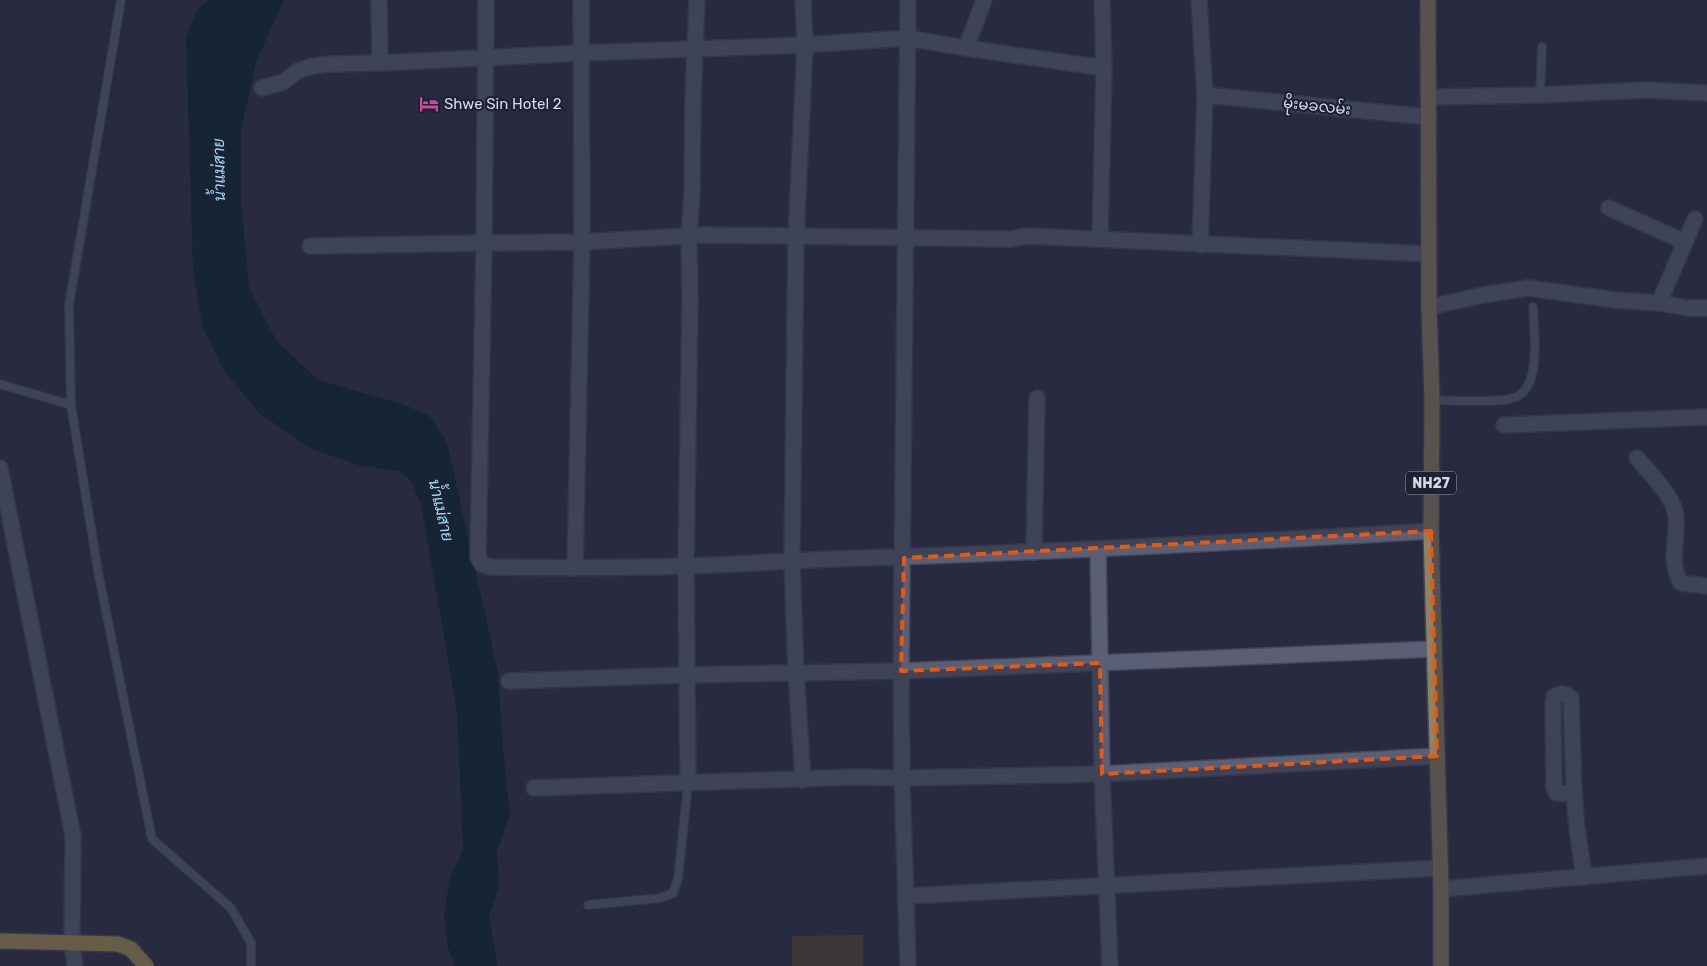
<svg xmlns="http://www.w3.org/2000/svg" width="1707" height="966" viewBox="0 0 1707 966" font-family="Rubik,'Noto Sans Myanmar',Sarabun,sans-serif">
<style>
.water{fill:#021e24}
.building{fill:#55432a}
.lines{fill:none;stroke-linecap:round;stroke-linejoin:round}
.lane-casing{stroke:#444657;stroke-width:10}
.street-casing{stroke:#444657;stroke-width:18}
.primary-casing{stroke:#444657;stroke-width:18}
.highway-casing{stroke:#444657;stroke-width:18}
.lane{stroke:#5b5f76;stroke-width:8}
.street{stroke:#5b5f76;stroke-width:15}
.primary{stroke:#908160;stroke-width:15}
.highway{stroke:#b39852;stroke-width:15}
.marked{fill:none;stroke:#e8590c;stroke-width:4;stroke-dasharray:10 6;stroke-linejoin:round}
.labels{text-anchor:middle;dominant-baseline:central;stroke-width:4.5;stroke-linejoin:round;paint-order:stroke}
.shield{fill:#1e2134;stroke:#9fa2b1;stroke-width:1}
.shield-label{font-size:14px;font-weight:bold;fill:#d6d9e6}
.poi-label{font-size:15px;fill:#d6d9e6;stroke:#1e2134;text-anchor:start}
.street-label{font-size:15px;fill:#d6d9e6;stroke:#1e2134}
.water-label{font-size:16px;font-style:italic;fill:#96def0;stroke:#1e2134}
</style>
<rect width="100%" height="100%" fill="#282b3f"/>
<!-- water -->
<path class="water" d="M209,0H284L256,62L241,131V200L249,287L276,340L318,380L402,404L429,415L447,442L498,672L503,749L510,814L497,852L499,886L489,917L498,966H455L448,948L444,914L450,877L463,851L457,713L421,504L411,481L401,472L358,465L311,449L259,413L224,371L203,328L193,271L186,40C190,25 194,9 209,0Z"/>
<!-- building -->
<polygon class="building" points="863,935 863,966 792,966 792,936"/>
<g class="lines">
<!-- lane casing -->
<g class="lane-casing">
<g id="lane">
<polyline points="121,0 69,305 71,405 99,577 152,839 231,908 251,943 251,966"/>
<polyline points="1540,95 1542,47"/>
<polyline points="0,384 71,405"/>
<path d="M1432,400C1450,400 1502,404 1516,397C1542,386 1534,330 1533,307"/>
<polyline points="588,905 660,898 673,893 678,879 688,784"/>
</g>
</g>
<!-- street casing -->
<g class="street-casing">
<g id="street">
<polyline points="379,0 380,63"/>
<polyline points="803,0 805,45 796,237 792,561 796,673 803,780"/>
<polyline points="908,0 901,671 902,778 908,966"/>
<polyline points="1199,0 1205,95 1200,245"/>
<polyline points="966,48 1104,68"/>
<polyline points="262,88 283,82 298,71 312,66 331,64 380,63 581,53 805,45 907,38 966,48 984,0"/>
<polyline points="1205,95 1429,117"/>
<polyline points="1429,97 1540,95 1645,90 1707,93"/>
<polyline points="1609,208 1685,242"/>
<polyline points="1100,239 1104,68 1102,0"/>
<polyline points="310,246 484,243 486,0"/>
<path d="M1429,254L1028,236L1009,239L703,235L582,242L484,243L478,557L482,564L490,567C555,568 619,568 684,566C733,565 782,561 831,559C1031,553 1231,543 1431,531"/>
<polyline points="1659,303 1695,219"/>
<polyline points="1429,307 1483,295 1528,288 1615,300 1659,303 1688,308 1707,308"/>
<polyline points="1504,425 1707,417"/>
<path d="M1637,458C1649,472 1675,498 1676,517C1678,539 1668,562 1681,583L1707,586"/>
<polyline points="0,468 73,836 72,943 75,966"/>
<polyline points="1098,549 1102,774 1110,966"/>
<polyline points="1034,552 1037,398"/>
<polyline points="575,568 582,242 581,0"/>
<polyline points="509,681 686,675 901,671 1434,649"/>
<polyline points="688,784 686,566 690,301 689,236 692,192 693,99 697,0"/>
<polyline points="534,788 855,777 902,778 1102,774 1437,756"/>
<path d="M1574,794L1556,793L1554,787L1553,703L1554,697C1560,693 1565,693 1571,698L1574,794L1577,828L1584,877"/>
<polyline points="1441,889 1707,866"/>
<path d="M906,896C1084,886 1262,878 1440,868"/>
</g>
</g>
<!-- primary casing -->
<g class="primary-casing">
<polyline id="primary" points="1428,0 1429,307 1432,400 1431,531 1441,889 1441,966"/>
</g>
<!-- highway casing -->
<g class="highway-casing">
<polyline id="highway" points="0,941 118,944 131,949 146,966"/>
</g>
<!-- lane -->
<use href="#lane" class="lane"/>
<!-- street -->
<use href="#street" class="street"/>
<!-- primary -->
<use href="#primary" class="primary"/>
<!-- highway -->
<use href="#highway" class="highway"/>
</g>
<!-- marked area -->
<path d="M0 0H1707V966H0ZM1431,531L1437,756L1102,774L1100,663L901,671L904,558Z" fill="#282b3f" fill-opacity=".55" fill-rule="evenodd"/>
<path class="marked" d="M1431,531L1437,756L1102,774L1100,663L901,671L904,558Z"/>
<!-- icons -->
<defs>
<g id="hotel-bare" transform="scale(1.5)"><path d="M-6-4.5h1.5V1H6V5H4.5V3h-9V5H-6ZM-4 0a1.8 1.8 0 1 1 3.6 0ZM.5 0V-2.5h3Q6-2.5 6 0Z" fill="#d1479c" stroke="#1e2134" stroke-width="2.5" paint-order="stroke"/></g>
</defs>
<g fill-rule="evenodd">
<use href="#hotel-bare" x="429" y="104"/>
</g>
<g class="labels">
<!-- shield labels -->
<rect class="shield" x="1406" y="471.5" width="50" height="23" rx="4"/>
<g class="shield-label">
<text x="1431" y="483">NH27</text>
</g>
<!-- poi labels -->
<g class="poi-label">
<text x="444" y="104">Shwe Sin Hotel 2</text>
</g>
<!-- street labels -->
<g class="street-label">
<text transform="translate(1317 106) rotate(6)">မိုးမခလမ်း</text>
</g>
<!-- water labels -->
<g class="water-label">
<text transform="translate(219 170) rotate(-91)">น้ำแม่สาย</text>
<text transform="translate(441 510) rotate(77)">น้ำแม่สาย</text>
</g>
</g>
</svg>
